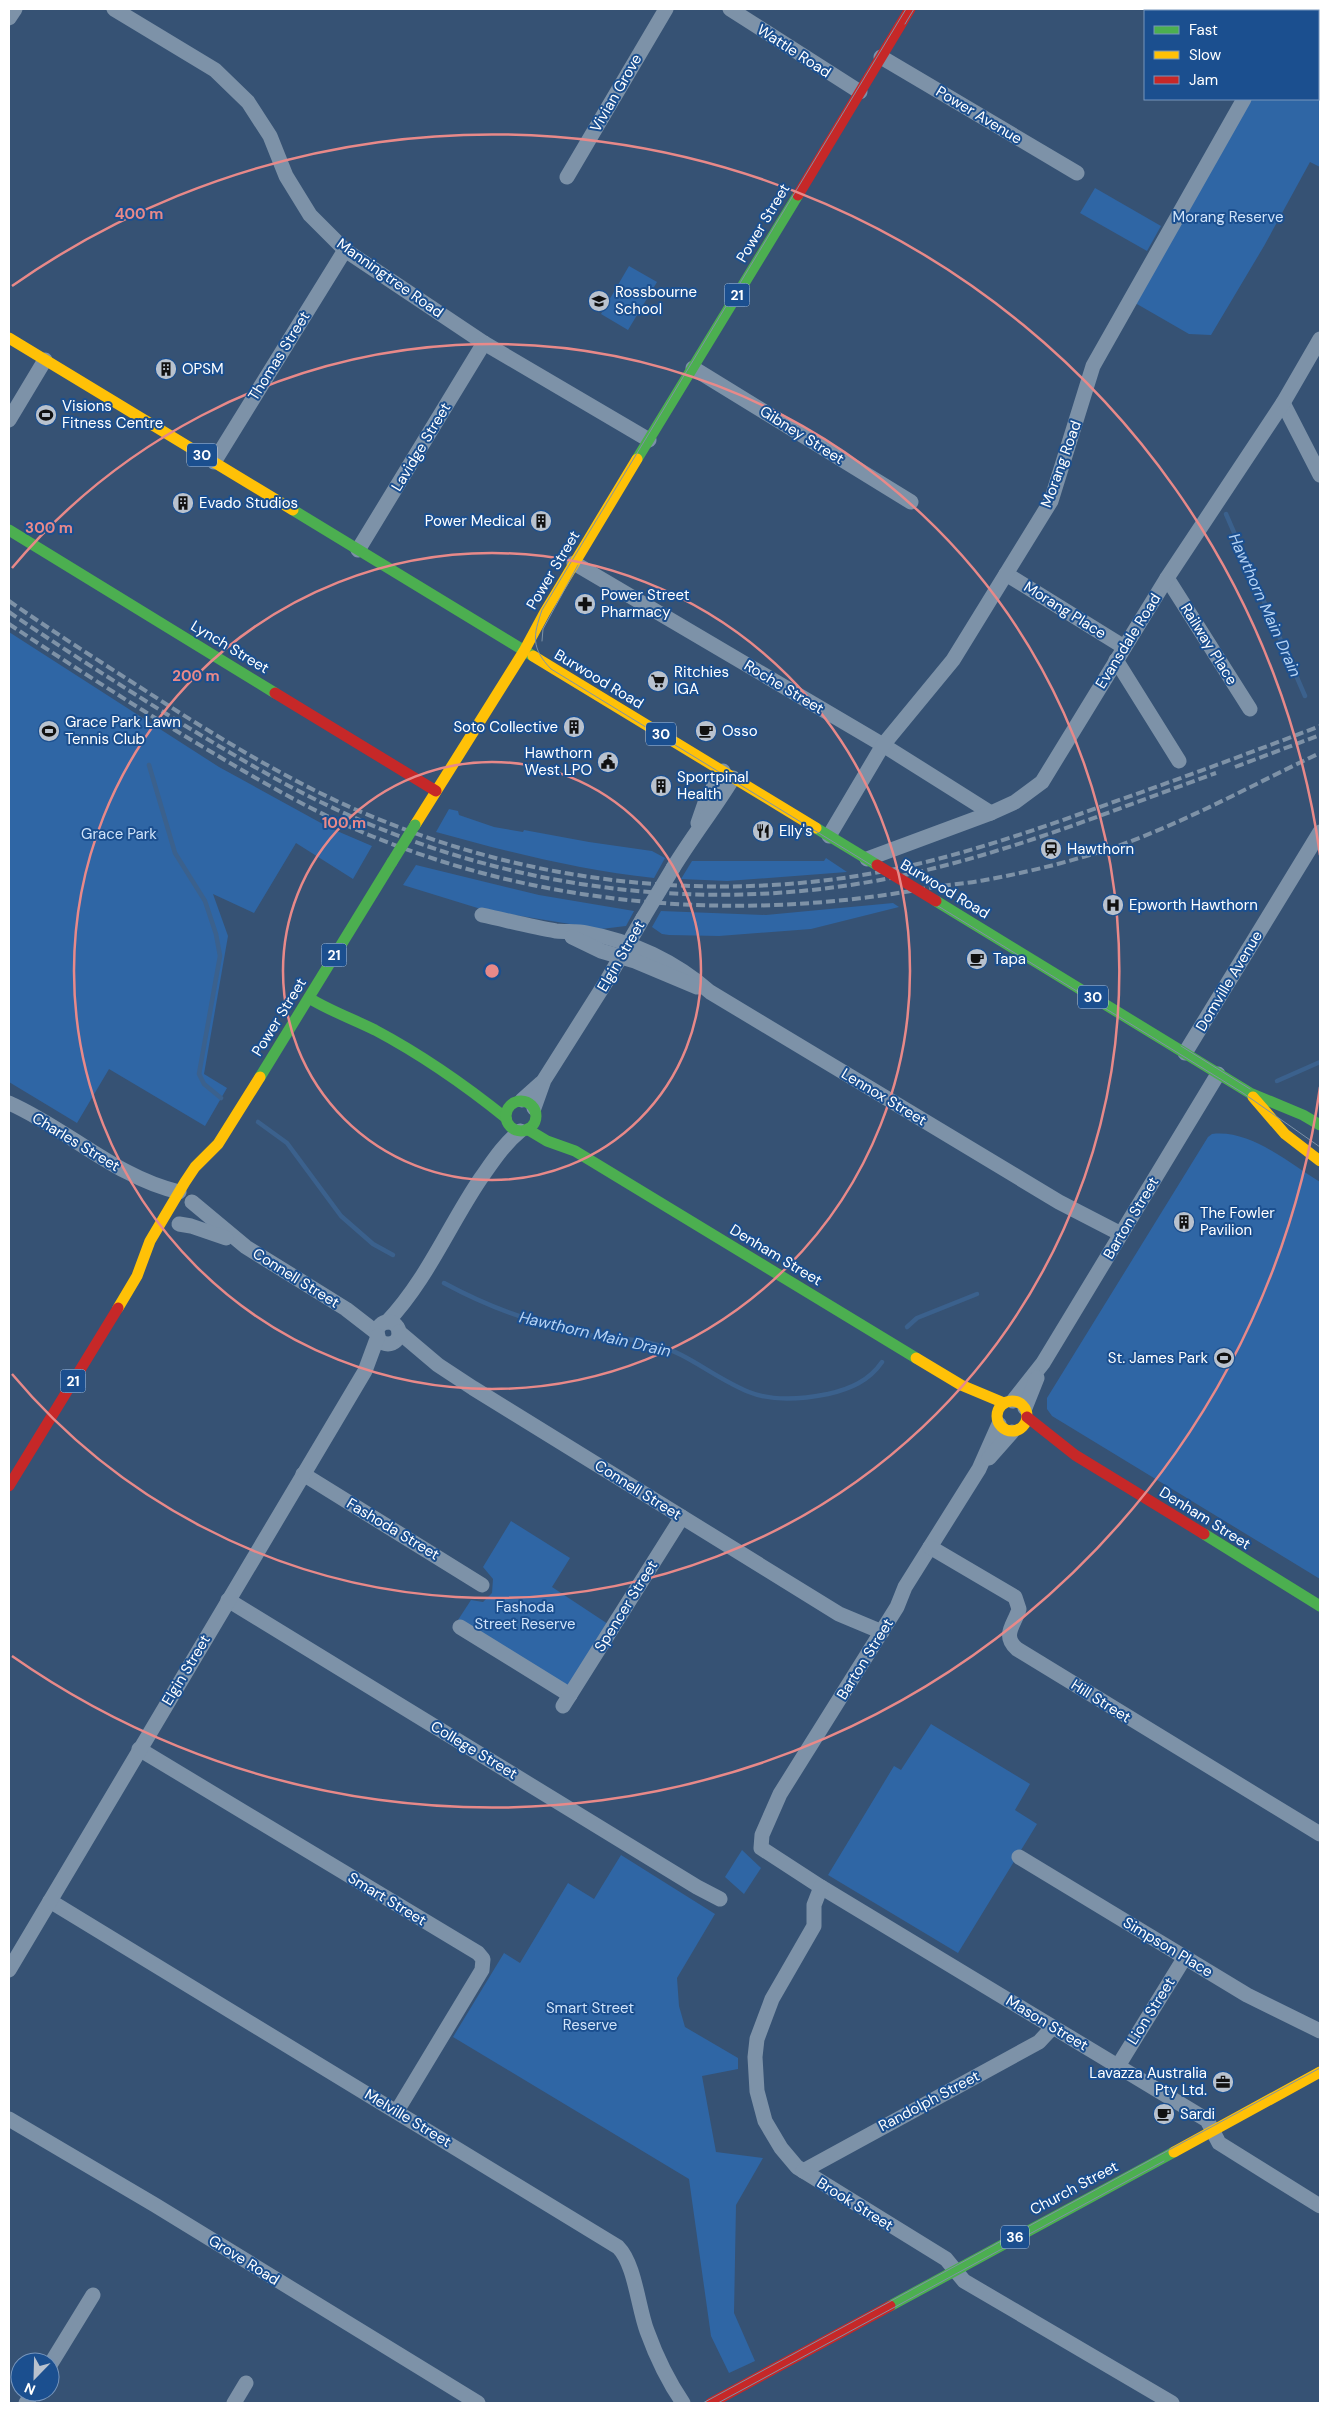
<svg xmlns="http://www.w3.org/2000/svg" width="1329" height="2412" viewBox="0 0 1329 2412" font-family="'DM Sans',sans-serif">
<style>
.green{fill:#2f66a5}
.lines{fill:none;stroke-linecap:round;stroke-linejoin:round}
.stream{stroke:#3b618d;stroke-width:4.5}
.street{stroke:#7d92a8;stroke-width:15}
.fast{stroke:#4caf50;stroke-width:11}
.slow{stroke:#ffc107;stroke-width:11}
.jam{stroke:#c62828;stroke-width:11}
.tram{stroke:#7e92a7;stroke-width:1}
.rail{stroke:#7e92a7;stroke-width:4;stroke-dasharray:9 4;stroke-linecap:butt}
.street-bridge{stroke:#7d92a8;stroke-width:15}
.fast-bridge{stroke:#4caf50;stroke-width:11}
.jam-bridge{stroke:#c62828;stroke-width:11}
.ring{fill:none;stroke:#e88989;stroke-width:2.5}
.labels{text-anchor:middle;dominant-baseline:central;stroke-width:4;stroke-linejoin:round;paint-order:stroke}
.shield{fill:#1b4f8f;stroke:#bbcadd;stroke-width:1}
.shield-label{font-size:14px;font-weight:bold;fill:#fff}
.street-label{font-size:15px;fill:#fff;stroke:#1b4f8f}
.park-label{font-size:15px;fill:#cfe3fa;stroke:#1b4f8f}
.poi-label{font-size:15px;fill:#fff;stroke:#1b4f8f;text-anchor:start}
.water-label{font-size:16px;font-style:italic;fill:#b5d3f5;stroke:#1b4f8f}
.centre{fill:#e88989;stroke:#1b4f8f;stroke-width:2.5}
.ring-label{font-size:15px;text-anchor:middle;font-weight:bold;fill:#e88989;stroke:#1b4f8f;stroke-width:4;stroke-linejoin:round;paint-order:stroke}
</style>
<rect width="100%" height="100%" fill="#365274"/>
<!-- green -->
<g class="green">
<polygon points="1296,9 1320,9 1320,167 1310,162 1264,246 1211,335 1189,334 1130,300 1244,99 1318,99 1318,11 1295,11"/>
<polygon points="1095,188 1161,226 1147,251 1080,213"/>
<polygon points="629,266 657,282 628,330 601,314"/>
<polygon points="9,632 219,767 330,828 372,846 353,879 296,843 254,913 213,894 228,936 204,1074 227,1088 205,1126 109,1069 77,1123 9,1082"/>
<path d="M449,809L458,811L459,815L494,827L523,832L524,830L589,842L652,851L665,858L654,878C579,870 508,852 436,832Z"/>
<polygon points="826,858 847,872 727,881 681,879 692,861 824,861"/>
<polygon points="416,865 539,895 634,911 626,926 601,929 484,910 403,885"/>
<polygon points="893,903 899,907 811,929 719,936 669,935 662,934 652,927 661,911 766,915"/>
<path d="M1212,1134C1250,1129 1289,1163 1320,1182V1579L1052,1416L1047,1409V1398L1208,1137Z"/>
<polygon points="511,1521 570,1558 552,1587 608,1624 567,1688 458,1620 471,1600 483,1602 492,1593 493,1579 483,1567"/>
<polygon points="931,1724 1030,1784 1015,1810 1037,1824 958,1953 828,1875 894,1766 901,1770"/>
<polygon points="742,1850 761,1868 744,1894 725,1877"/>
<polygon points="621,1855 715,1914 677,1978 679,2006 685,2027 738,2058 738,2069 702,2076 716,2152 763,2158 736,2205 734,2313 755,2361 729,2373 711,2336 689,2179 453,2037 504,1953 520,1963 568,1883 594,1899"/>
</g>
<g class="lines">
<!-- stream -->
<g class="stream">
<polyline points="1226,514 1305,696"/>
<polyline points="149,765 175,853 205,901 216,934 220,956 199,1074 204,1084 221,1098"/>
<polyline points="1277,1081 1320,1062"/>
<polyline points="258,1122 287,1143 341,1216 373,1244 393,1255"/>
<path d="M444,1283C492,1309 540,1326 594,1336C614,1339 635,1338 654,1344C689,1354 716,1379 749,1392C773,1402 803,1399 828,1394C850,1389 869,1381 882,1362"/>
<polyline points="907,1327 917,1318 977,1294"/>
</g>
<!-- street -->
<g class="street">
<polyline points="114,9 215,70 248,102 270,136 286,176 310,215 345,250 484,343 649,440"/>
<polyline points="730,9 860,92"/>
<polyline points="1295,11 1296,9"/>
<polyline points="9,18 15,9"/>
<polyline points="881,57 1077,173"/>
<polyline points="567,177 666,9"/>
<polyline points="693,368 911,502"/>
<polyline points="1283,403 1320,475"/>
<polyline points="9,420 45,360"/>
<polyline points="214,462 345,250"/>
<polyline points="358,550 484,343"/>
<polyline points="574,563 883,745 991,813"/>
<polyline points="1006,574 1124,647"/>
<polyline points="1167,578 1250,709"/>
<polyline points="1116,660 1179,761"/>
<polyline points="698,823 706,800 723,771"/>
<polyline points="829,836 883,745 953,660 1051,501 1093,366 1244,99"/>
<polyline points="867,859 991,813 1015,802 1042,782 1167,578 1283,403 1320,339"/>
<path d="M673,868C692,837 714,809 733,778"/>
<path d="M482,915C506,920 531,927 556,931C567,932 577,931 587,933C632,941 676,962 710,992L1059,1202L1121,1234"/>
<polyline points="572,937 601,951 635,961 697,987"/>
<polyline points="1185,1053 1320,832"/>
<polyline points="522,1100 541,1083"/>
<path d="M9,1103C68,1129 115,1177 179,1192"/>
<polyline points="534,1108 544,1080 606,982 643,918"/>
<polyline points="192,1202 246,1247 346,1309 377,1333"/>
<polyline points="179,1224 191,1226 226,1238"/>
<path d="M387,1322C427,1280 449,1225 481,1178C493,1161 504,1144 520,1131"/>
<circle cx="388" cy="1333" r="11"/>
<polyline points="399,1332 438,1365 473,1388 839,1614 882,1632"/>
<polyline points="1013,1401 1043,1363 1218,1074"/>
<polyline points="1025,1408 1037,1378"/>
<polyline points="999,1424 979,1469 905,1587 897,1607 780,1794 762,1835 761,1848 821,1887 1207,2120 1219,2143 1320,2206"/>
<polyline points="989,1458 1012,1432"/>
<polyline points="303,1474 482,1585"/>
<path d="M930,1547L1015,1597L1019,1609C1015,1624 1001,1635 1017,1649L1320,1834"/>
<polyline points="228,1600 697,1887 720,1899"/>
<polyline points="460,1627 570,1695"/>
<polyline points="563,1706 682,1517"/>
<polyline points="139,1749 478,1953 483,1959 482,1970 397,2111"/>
<polyline points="1019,1857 1247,1995 1320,2031"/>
<polyline points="821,1887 814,1905 814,1926 772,1999 757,2039 755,2057 757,2091 765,2121 781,2148 797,2167 946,2259 964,2281 1172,2403"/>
<path d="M50,1901L618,2247C635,2264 638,2307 647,2331C656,2356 668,2381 683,2403"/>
<polyline points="9,1970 365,1371 378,1336"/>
<polyline points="1118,2066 1185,1957"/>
<polyline points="9,2119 155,2205 478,2403"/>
<polyline points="803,2171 1039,2042 1053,2027"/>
<polyline points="50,2365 93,2295"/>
<polyline points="26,2403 33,2392"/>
<polyline points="234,2403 246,2383"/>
</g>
<!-- fast -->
<g class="fast">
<polyline points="637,459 798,195"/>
<polyline points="293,510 533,656"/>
<polyline points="9,530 275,693"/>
<polyline points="816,828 877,865"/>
<polyline points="936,901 1250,1093 1303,1115 1320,1125"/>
<path d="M309,998C330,1011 353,1019 375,1030C422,1055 465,1085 506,1118"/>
<polyline points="260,1077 392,862"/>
<circle cx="521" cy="1116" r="15"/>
<polyline points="527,1129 547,1141 575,1151 916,1358"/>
<polyline points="1204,1534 1320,1606"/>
<polyline points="890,2306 1174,2152"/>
</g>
<!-- slow -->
<g class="slow">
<polyline points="9,338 293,510"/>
<polyline points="533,656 816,828"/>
<polyline points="415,825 524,651 545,612 637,459"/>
<polyline points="1253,1097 1285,1134 1320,1161"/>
<polyline points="118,1308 137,1276 150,1241 185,1182 195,1167 218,1144 260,1077"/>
<polyline points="916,1358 961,1385 1004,1403"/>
<circle cx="1012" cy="1416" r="15"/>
<polyline points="1174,2152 1320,2072"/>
</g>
<!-- jam -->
<g class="jam">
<polyline points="798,195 910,9"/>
<polyline points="275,693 436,791"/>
<polyline points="1027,1417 1075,1455 1204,1534"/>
<polyline points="9,1486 118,1308"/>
<polyline points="711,2403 890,2306"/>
</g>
<!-- tram -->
<g class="tram">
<path d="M906,9L542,610C533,636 531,648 551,669L1183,1056L1243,1093L1320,1147"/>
<polyline points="905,24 914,9"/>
<polyline points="542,641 543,629 578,565"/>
<polyline points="1181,1046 1250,1089"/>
<polyline points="703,2403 1320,2068"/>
<polyline points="718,2403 1164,2161"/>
</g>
<!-- rail -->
<g class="rail">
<path d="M9,601C65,640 123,676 180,713C246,754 313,794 386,822C532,881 695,900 850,877C939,864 1024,834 1108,804C1179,779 1250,753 1320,726"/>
<path d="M9,612C66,651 125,688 184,725C232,754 280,783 331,807C495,885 683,913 863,883C985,863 1100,815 1216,773"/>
<path d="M9,624C81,672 155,719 230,763C276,790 324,817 374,837C547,907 739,922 922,889C943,885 964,884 985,880C1029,872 1073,861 1115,847C1186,822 1252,785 1320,753"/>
<polyline points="1235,767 1320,735"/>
</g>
<!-- street-bridge -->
<polyline class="street-bridge" points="643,918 673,868"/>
<!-- fast-bridge -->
<polyline class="fast-bridge" points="392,862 415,825"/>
<!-- jam-bridge -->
<polyline class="jam-bridge" points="877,865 936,901"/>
</g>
<!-- distance rings -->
<g class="ring">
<circle cx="492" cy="971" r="209"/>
<circle cx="492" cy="971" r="418"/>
<path d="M12 568A627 627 0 1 1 12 1374"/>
<path d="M1320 1087A836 836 0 0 1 12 1656M12 286A836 836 0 0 1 1320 855"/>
</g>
<!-- icons -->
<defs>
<g id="school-disc" transform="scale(1.125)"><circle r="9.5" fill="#b9c2ce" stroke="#1b4f8f"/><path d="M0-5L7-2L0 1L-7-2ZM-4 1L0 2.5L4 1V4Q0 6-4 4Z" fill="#111"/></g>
<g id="building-disc" transform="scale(1.125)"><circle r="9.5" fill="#b9c2ce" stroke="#1b4f8f"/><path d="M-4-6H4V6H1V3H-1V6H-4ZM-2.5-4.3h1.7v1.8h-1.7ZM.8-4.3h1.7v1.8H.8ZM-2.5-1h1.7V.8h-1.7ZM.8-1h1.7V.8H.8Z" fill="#111"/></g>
<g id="stadium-disc" transform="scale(1.125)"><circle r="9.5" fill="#b9c2ce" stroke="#1b4f8f"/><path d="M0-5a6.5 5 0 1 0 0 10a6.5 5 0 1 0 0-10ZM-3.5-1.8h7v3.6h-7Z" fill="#111"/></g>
<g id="pharmacy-disc" transform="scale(1.125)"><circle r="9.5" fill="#b9c2ce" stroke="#1b4f8f"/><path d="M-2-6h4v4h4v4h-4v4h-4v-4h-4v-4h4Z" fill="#111"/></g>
<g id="supermarket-disc" transform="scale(1.125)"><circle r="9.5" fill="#b9c2ce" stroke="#1b4f8f"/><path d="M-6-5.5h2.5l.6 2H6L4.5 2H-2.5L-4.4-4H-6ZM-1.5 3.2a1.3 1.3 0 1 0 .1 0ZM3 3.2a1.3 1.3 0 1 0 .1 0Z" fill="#111"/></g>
<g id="cafe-disc" transform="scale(1.125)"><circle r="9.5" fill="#b9c2ce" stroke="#1b4f8f"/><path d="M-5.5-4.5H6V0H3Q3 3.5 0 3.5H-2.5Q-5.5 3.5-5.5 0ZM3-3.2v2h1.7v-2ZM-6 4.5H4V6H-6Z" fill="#111"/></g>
<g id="civic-disc" transform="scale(1.125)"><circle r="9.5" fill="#b9c2ce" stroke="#1b4f8f"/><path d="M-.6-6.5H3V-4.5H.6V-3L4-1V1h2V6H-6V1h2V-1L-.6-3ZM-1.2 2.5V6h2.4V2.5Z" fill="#111"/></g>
<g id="restaurant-disc" transform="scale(1.125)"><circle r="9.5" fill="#b9c2ce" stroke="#1b4f8f"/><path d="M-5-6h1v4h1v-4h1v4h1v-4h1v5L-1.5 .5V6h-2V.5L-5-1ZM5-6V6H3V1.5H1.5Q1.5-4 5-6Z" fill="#111"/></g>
<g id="station-disc" transform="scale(1.125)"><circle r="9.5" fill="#b9c2ce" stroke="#1b4f8f"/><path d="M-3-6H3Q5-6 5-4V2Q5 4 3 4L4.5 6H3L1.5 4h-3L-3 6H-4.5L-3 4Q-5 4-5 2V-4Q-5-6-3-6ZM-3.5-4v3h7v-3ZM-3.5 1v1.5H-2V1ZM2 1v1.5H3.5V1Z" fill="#111"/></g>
<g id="hospital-disc" transform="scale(1.125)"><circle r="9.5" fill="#b9c2ce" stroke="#1b4f8f"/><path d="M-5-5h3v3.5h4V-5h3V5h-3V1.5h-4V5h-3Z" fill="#111"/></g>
<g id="office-disc" transform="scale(1.125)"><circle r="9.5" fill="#b9c2ce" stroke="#1b4f8f"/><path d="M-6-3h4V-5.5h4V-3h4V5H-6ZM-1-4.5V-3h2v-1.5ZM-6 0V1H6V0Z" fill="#111"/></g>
</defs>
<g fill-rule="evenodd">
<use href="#school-disc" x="599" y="301"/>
<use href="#building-disc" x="166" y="369"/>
<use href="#stadium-disc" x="46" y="415"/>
<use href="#building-disc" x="183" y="503"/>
<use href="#building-disc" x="541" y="521"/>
<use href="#pharmacy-disc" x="585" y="604"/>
<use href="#supermarket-disc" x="658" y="681"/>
<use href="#building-disc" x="574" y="727"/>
<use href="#stadium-disc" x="49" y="731"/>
<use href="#cafe-disc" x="706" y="731"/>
<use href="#civic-disc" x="608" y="762"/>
<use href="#building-disc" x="661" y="786"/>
<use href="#restaurant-disc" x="763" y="831"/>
<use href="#station-disc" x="1051" y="849"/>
<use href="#hospital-disc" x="1113" y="905"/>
<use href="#cafe-disc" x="977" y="959"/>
<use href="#building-disc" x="1184" y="1222"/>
<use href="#stadium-disc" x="1224" y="1358"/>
<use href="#office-disc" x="1223" y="2082"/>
<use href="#cafe-disc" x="1164" y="2114"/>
</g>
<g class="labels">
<!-- shield labels -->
<g class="shield">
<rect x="724.5" y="283.5" width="25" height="23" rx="4"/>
<rect x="187" y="443.5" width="30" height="23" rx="4"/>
<rect x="646" y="722.5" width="30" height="23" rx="4"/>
<rect x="321.5" y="943.5" width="25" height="23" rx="4"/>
<rect x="1078" y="985.5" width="30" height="23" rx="4"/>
<rect x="60.5" y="1369.5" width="25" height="23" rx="4"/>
<rect x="1001" y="2225.5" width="28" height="23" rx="4"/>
</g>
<g class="shield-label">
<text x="737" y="295">21</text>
<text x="202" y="455">30</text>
<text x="661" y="734">30</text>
<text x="334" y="955">21</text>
<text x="1093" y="997">30</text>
<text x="73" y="1381">21</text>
<text x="1015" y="2237">36</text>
</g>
<!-- street labels -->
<g class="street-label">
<text transform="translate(794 51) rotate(33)">Wattle Road</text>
<text transform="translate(616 93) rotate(-60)">Vivian Grove</text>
<text transform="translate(979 115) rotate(31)">Power Avenue</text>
<text transform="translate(763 223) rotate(-59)">Power Street</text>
<text transform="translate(390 278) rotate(35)">Manningtree Road</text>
<text transform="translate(279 356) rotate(-58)">Thomas Street</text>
<text transform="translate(802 435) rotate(32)">Gibney Street</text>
<text transform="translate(421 447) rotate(-59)">Lavidge Street</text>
<text transform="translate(1061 464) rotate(-70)">Morang Road</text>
<text transform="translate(553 570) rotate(-59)">Power Street</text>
<text transform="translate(1065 610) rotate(32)">Morang Place</text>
<text transform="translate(1128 641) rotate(-58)">Evansdale Road</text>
<text transform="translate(1209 644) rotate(58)">Railway Place</text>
<text transform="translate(230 647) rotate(31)">Lynch Street</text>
<text transform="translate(599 679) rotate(31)">Burwood Road</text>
<text transform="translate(784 687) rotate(31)">Roche Street</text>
<text transform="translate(945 889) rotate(31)">Burwood Road</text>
<text transform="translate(621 956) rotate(-60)">Elgin Street</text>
<text transform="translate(1229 981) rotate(-59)">Domville Avenue</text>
<text transform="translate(279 1017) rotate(-58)">Power Street</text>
<text transform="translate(884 1097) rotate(31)">Lennox Street</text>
<text transform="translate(76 1142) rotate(31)">Charles Street</text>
<text transform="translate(1131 1218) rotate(-59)">Barton Street</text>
<text transform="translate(776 1255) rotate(31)">Denham Street</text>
<text transform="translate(296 1278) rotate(32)">Connell Street</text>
<text transform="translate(638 1490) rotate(32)">Connell Street</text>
<text transform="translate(1205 1518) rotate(32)">Denham Street</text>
<text transform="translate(393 1529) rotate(31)">Fashoda Street</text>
<text transform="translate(626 1606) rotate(-58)">Spencer Street</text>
<text transform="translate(865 1659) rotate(-58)">Barton Street</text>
<text transform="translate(186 1670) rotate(-59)">Elgin Street</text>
<text transform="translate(1101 1701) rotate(32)">Hill Street</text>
<text transform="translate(474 1750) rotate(31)">College Street</text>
<text transform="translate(387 1899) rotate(31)">Smart Street</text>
<text transform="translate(1168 1947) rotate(31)">Simpson Place</text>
<text transform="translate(1151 2011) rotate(-58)">Lion Street</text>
<text transform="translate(1047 2023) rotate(31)">Mason Street</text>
<text transform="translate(929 2101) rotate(-28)">Randolph Street</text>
<text transform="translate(408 2118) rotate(31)">Melville Street</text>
<text transform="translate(1074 2188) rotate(-28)">Church Street</text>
<text transform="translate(855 2204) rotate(32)">Brook Street</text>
<text transform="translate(244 2260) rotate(32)">Grove Road</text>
</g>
<!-- park labels -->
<g class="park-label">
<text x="1228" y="217">Morang Reserve</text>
<text x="119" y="834">Grace Park</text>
<text x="525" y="1607">Fashoda<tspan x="525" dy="17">Street Reserve</tspan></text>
<text x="590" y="2008">Smart Street<tspan x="590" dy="17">Reserve</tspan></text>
</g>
<!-- poi labels -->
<g class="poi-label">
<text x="615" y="292">Rossbourne<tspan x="615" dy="17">School</tspan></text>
<text x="182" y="369">OPSM</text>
<text x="62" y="406">Visions<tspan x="62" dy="17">Fitness Centre</tspan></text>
<text x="199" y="503">Evado Studios</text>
<text x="525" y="521" text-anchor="end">Power Medical</text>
<text x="601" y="595">Power Street<tspan x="601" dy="17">Pharmacy</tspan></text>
<text x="674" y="672">Ritchies<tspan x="674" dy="17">IGA</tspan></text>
<text x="65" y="722">Grace Park Lawn<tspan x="65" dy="17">Tennis Club</tspan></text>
<text x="558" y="727" text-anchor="end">Soto Collective</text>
<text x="722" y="731">Osso</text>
<text x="592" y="753" text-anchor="end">Hawthorn<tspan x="592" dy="17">West LPO</tspan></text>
<text x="677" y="777">Sportpinal<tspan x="677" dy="17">Health</tspan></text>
<text x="779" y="831">Elly's</text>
<text x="1067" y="849">Hawthorn</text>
<text x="1129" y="905">Epworth Hawthorn</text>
<text x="993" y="959">Tapa</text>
<text x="1200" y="1213">The Fowler<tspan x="1200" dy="17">Pavilion</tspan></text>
<text x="1208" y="1358" text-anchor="end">St. James Park</text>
<text x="1207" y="2073" text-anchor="end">Lavazza Australia<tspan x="1207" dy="17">Pty Ltd.</tspan></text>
<text x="1180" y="2114">Sardi</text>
</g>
<!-- water labels -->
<g class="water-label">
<text transform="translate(1265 605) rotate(66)">Hawthorn Main Drain</text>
<text transform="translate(595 1334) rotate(13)">Hawthorn Main Drain</text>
</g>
</g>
<circle cx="492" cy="971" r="8" class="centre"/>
<g class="ring-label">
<text x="139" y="219">400 m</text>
<text x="49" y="533">300 m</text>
<text x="196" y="681">200 m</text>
<text x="344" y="828">100 m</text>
</g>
<!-- border -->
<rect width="1329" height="2412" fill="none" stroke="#ffffff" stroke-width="20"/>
<!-- legend -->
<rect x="1144" y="10" width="175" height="90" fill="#1b4f8f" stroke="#7695bc"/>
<rect x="1154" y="26" width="25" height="8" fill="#4caf50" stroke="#7695bc"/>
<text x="1189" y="35" font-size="15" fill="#ffffff">Fast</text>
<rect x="1154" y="51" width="25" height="8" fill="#ffc107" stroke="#7695bc"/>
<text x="1189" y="60" font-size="15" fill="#ffffff">Slow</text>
<rect x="1154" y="76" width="25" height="8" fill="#c62828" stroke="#7695bc"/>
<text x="1189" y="85" font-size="15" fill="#ffffff">Jam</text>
<!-- north arrow -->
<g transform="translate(35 2377) rotate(203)"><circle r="24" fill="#1b4f8f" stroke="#7695bc"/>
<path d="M0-4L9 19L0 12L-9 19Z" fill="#b9c2ce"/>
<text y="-8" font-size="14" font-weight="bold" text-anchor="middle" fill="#ffffff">N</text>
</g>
</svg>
